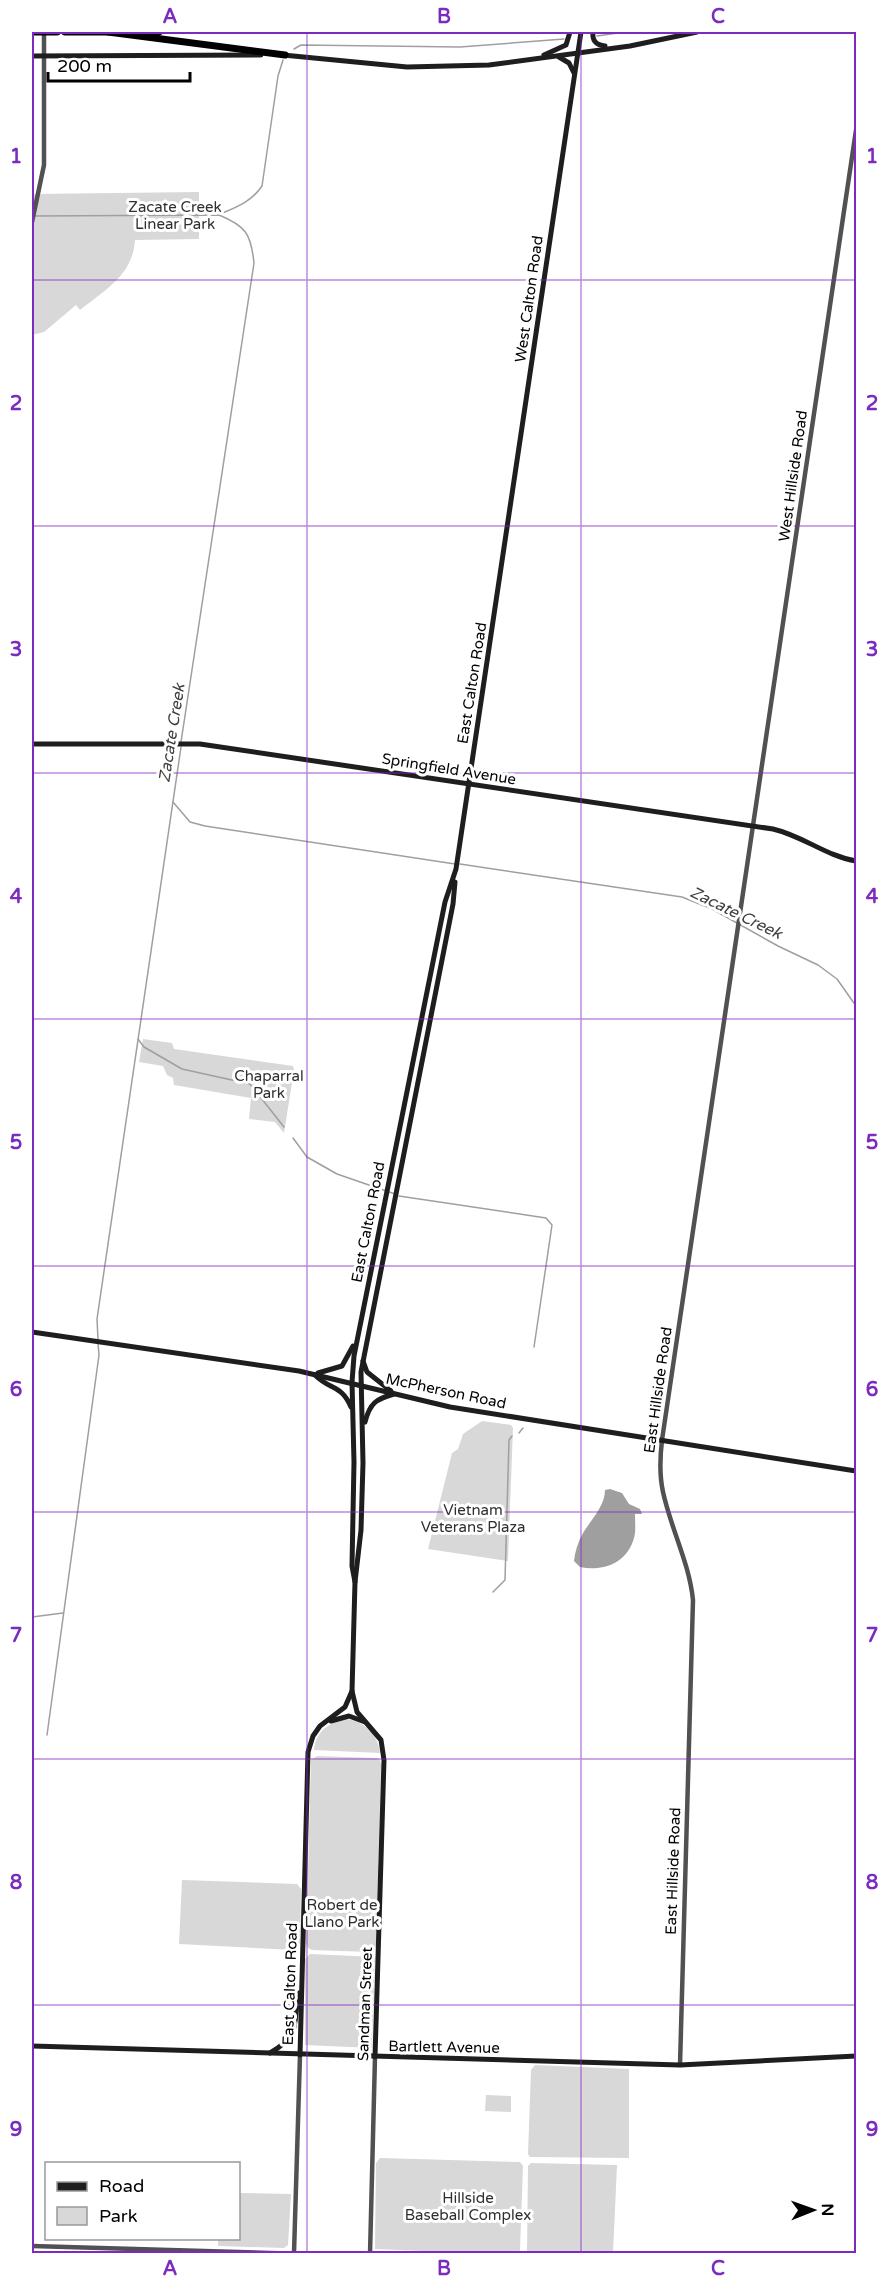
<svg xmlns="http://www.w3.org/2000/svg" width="888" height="2285" viewBox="0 0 888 2285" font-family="'Varela Round',sans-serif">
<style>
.green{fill:#d8d8d8}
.water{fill:#9f9f9f}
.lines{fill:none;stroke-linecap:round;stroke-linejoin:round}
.stream{stroke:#9f9f9f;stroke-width:1.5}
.tertiary{stroke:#515151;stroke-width:4.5}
.secondary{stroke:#1e1e1e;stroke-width:5}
.motorway{stroke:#000;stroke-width:7}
.grid{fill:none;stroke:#7b2cbf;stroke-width:1.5;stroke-opacity:0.55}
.labels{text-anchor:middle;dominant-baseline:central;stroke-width:6;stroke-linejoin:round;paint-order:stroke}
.park-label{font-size:15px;fill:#2f2f2f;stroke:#fff}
.street-label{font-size:15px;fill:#000;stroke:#fff}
.water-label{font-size:16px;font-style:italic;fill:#404040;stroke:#fff}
.neatline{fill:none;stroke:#7b2cbf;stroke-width:2}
.grid-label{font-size:20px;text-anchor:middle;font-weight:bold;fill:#7b2cbf}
</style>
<rect width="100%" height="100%" fill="#fff"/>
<!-- green -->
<g class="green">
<path d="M199,192V239L135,240C133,275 105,290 80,310L76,305L44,332L32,335V194Z"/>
<polygon points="143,1039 172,1043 174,1049 293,1066 294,1070 284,1133 275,1122 249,1119 251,1098 174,1085 173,1078 167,1075 163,1066 139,1062"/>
<polygon points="482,1421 511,1425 513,1428 508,1561 428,1549 452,1453 458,1449 463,1434"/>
<path d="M347,1719C365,1722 378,1735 380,1753L314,1750C315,1732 330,1721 347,1719Z"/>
<polygon points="317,1756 376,1758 380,1760 381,1765 376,1944 375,1948 371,1952 312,1950 308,1948 306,1943 311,1760"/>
<polygon points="182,1880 297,1884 301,1889 300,1944 294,1950 179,1944"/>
<polygon points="310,1954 375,1957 372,2048 305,2045 305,1959"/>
<polygon points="535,2065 629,2069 629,2158 530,2157 528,2154 531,2070"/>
<polygon points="486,2095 511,2096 511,2112 485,2111"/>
<polygon points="380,2158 520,2162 523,2166 520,2250 518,2253 470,2253 375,2249 376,2163"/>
<polygon points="531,2163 617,2165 613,2253 527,2253 528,2166"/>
<polygon points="239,2193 291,2194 288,2245 284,2248 218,2246 218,2239 238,2238"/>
</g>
<!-- water -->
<path class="water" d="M610,1489L622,1493L629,1504L640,1509L642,1514H635C635,1522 636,1531 634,1538C627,1563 603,1572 580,1567L574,1561C575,1551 578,1542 583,1533C591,1520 605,1506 605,1490Z"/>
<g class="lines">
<!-- stream -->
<g class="stream">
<polyline points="597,36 625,32"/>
<polyline points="294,49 301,45 460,47 564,39"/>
<path d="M220,214C237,207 251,202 262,186L278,76L283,60"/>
<path d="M35,216L219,215C246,226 251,234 254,263L181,742"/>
<polyline points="173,802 190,822 205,826 455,864"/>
<polyline points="460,864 682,897 712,909 778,946 818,965 837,979 856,1006"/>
<polyline points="138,1039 144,1047 182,1069 250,1084 284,1127"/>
<polyline points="293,1138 307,1157 337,1174 395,1194"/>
<polyline points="399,1196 546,1218 552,1225 534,1347"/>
<polyline points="98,1339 97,1319 181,747"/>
<polyline points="519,1433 523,1428"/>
<polyline points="493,1592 505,1580 509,1440 512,1436"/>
<polyline points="32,1617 63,1613"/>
<polyline points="47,1735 99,1355 98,1343"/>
</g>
<!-- tertiary -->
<g class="tertiary">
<polyline points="32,222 44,165 44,32"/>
<path d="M680,2065L693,1600C689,1562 671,1529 663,1492C659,1474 660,1457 662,1440L856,130"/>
<polyline points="32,2246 303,2254"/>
<polyline points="294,2253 300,2055"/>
<polyline points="370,2254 375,2057"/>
</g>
<!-- secondary -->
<g class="secondary">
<path d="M593,32C592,41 596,45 605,46"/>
<polyline points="283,55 407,67 489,65 630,46 697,32"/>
<polyline points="544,55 566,45 570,32"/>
<polyline points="32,56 261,55"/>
<polyline points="559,57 569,63 574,73"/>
<path d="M32,744H200L773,829C803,836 826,856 856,861"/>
<polyline points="32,1332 299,1371 450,1407 856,1471"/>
<polyline points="363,1361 367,1372 391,1391"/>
<polyline points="318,1373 342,1366 353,1346"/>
<path d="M315,1375C331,1391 341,1384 351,1407"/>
<path d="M365,1422C370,1403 376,1399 394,1394"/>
<polyline points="355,1582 352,1566 354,1462 352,1382 354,1356 445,902 456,869 581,32"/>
<polyline points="331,1721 349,1716 365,1722"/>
<polyline points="32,2046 680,2065 856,2056"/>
<path d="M270,2053C302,2034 292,2025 299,1993"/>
<polyline points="300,2055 308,1752 313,1736 320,1726 345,1707 352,1691"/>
<polyline points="375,2057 384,1760 381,1740 357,1712 352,1691 355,1582 361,1530 363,1463 361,1372 453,904 455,882"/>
</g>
<!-- motorway -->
<g class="motorway">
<polyline points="32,32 57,32"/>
<polyline points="65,32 111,32"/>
<polyline points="108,32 285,55"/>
<polyline points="134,32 159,32"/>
</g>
</g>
<!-- grid -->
<path class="grid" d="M307,32V2254M581,32V2254M32,280H856M32,526H856M32,773H856M32,1019H856M32,1266H856M32,1512H856M32,1759H856M32,2005H856"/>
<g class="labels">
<!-- park labels -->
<g class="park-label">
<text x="175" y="207">Zacate Creek<tspan x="175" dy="17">Linear Park</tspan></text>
<text x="269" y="1076">Chaparral<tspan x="269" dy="17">Park</tspan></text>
<text x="473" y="1510">Vietnam<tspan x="473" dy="17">Veterans Plaza</tspan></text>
<text x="342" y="1905">Robert de<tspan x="342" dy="17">Llano Park</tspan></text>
<text x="468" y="2198">Hillside<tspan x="468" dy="17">Baseball Complex</tspan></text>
</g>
<!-- street labels -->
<g class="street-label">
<text transform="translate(529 299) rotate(-82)">West Calton Road</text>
<text transform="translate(793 476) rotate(-82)">West Hillside Road</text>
<text transform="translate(472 683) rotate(-81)">East Calton Road</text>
<text transform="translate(449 769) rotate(9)">Springfield Avenue</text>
<text transform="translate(368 1222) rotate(-79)">East Calton Road</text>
<text transform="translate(658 1390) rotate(-82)">East Hillside Road</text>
<text transform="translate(446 1391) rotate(12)">McPherson Road</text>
<text transform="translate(673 1871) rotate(-88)">East Hillside Road</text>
<text transform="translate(290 1984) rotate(-88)">East Calton Road</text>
<text transform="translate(365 2004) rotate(-88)">Sandman Street</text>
<text transform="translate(444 2047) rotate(1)">Bartlett Avenue</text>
</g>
<!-- water labels -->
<g class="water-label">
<text transform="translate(172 733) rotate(-81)">Zacate Creek</text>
<text transform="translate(736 913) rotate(26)">Zacate Creek</text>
</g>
</g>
<!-- border -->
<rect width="888" height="2285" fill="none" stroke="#ffffff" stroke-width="66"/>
<!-- legend -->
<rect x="45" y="2162" width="195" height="78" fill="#ffffff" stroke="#999999" stroke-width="1.5"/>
<rect x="57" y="2182" width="30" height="9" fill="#1e1e1e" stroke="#999999" stroke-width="1.5"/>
<text x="99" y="2192" font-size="18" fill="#000000">Road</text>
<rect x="57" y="2207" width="30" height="18" fill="#d8d8d8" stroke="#999999" stroke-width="1.5"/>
<text x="99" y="2222" font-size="18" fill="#000000">Park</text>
<!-- north arrow -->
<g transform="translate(813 2210) rotate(89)" stroke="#ffffff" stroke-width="4.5" paint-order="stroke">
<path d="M0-4.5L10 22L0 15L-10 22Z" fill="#000000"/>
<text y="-9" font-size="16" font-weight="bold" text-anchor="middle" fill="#000000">N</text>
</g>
<!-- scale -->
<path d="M48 72v9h142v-9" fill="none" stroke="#000000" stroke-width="3"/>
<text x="57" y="72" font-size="18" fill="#000000" stroke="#ffffff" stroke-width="4.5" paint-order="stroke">200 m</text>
<rect x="33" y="33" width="822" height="2219" class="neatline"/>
<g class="grid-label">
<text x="170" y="23">A</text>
<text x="444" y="23">B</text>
<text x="718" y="23">C</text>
<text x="16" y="163">1</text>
<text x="872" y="163">1</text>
<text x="16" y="410">2</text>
<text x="872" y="410">2</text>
<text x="16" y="656">3</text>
<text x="872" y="656">3</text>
<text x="16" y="903">4</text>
<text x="872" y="903">4</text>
<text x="16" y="1149">5</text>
<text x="872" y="1149">5</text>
<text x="16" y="1396">6</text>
<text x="872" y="1396">6</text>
<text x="16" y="1642">7</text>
<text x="872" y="1642">7</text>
<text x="16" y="1889">8</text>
<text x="872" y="1889">8</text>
<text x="16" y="2136">9</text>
<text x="872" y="2136">9</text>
<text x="170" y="2275">A</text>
<text x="444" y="2275">B</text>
<text x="718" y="2275">C</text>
</g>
</svg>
